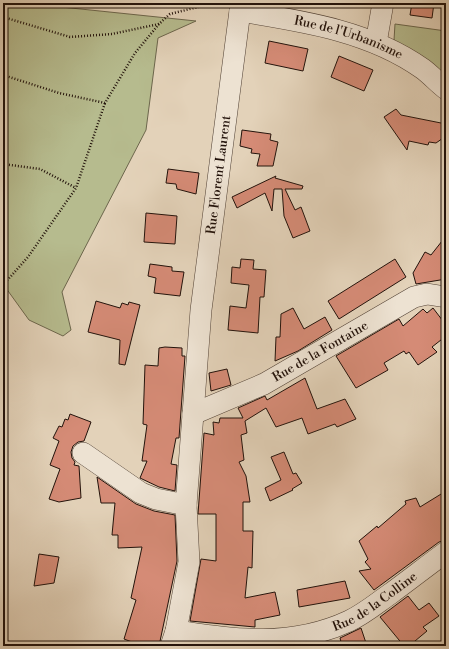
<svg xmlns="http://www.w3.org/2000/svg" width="449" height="649" viewBox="0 0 449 649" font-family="'Libre Bodoni',serif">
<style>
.green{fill:#b6bb8e;stroke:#6c664c}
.building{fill:#d58b76;stroke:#22120b}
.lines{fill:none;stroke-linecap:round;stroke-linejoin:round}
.minor-casing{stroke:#524236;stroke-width:22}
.path{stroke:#22120b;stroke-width:2.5;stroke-dasharray:1 2;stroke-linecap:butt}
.minor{stroke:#ede2d2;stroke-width:21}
.labels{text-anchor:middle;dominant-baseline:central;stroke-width:3;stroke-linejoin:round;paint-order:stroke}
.street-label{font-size:13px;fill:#22120b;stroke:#ede2d2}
</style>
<rect width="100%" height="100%" fill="#e3d2b9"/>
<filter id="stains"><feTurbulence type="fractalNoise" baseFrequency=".005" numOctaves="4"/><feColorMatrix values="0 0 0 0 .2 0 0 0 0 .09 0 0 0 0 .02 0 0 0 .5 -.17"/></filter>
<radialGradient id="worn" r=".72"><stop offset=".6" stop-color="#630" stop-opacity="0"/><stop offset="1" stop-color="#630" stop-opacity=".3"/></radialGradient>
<!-- green -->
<g class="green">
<polygon points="3,3 35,3 42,5 196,21 158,38 146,130 62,292 71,330 63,336 29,320 3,284"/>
<polygon points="395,24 446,31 446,77 394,40"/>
</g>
<!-- building -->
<g class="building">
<polygon points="412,3 434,3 432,18 410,15"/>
<polygon points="269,41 308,49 303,71 265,63"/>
<polygon points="339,56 373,70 364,91 331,77"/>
<polygon points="396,109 401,115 446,124 446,136 436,143 429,142 428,145 409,141 407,150 384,117"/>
<polygon points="242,130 271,134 270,140 278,142 273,166 257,166 260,154 251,153 252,149 240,146"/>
<polygon points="168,169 199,173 196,194 177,189 176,184 166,183"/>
<polygon points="276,176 275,178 303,186 302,189 285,189 295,210 301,207 310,231 293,238 284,216 282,189 274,189 272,211 265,193 237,208 232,197"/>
<polygon points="146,213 177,216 175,244 144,242"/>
<polygon points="446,236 446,279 416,284 413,273 425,252 431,255"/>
<polygon points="241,259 254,260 253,269 266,270 264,297 260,297 258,333 228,330 230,306 246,308 249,285 231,283 232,267 240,268"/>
<polygon points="395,259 406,277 339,319 328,301"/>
<polygon points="150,264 172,267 172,271 184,272 180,296 154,293 156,278 148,276"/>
<polygon points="96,301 120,308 122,303 128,305 129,302 140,305 125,365 119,364 120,340 88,332"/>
<polygon points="293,308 304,329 325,317 332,330 298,351 275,361 276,337 280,337 281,314"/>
<polygon points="433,308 446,325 446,336 432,347 437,352 418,365 409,352 406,354 404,351 384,363 388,370 356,388 336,356 399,319 403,326 423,309 427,313"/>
<polygon points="165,347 182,348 182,356 185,356 179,438 176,438 171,464 177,465 175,491 159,487 140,478 147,461 142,461 147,425 143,424 145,365 158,366 159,348"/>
<polygon points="227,369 231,385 211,391 209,373"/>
<polygon points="305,378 317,409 345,399 356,419 337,427 335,424 308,434 302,418 276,427 266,408 245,421 247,433 241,435 244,460 239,462 246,476 250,502 243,502 243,531 253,531 252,568 248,567 245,598 275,592 280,615 255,620 255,627 190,621 201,559 216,561 216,514 198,514 204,433 214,435 213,422 219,423 220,418 243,418 238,408 265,396 267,400"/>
<polygon points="70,414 91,422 84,441 78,442 73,446 71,452 72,458 75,462 74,465 79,466 81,498 59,502 49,499 60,469 50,465 59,441 53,438 59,426 62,427 65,419 68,420"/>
<polygon points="284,452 293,474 296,473 302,483 292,489 293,490 270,501 265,488 281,480 271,457"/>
<polygon points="97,477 136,504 154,511 175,515 177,561 159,646 130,646 132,642 124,639 136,600 131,598 142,547 118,548 118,535 112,535 115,503 101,503"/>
<polygon points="446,491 446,540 439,542 374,590 359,571 371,569 365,562 368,559 359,541 377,526 378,528 406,504 405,501 416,498 420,507"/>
<polygon points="39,554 59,557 54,583 34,586"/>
<polygon points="345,581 350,598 299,607 297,590"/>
<polygon points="408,596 419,610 429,603 439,616 423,627 427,631 409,646 404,646 380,617"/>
<polygon points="361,628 367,646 342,646 340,638"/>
</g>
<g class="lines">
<!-- minor casing -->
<g class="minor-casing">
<g id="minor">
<path id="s1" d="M240,11C302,21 370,31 423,69C431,75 438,83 446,89"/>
<polyline points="376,43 383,3"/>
<path id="s2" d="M193,414L264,384L414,297L427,294L446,297"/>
<polyline points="83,453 141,493 156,499 186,505"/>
<path id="s3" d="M176,631C236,640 291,648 349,621C364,614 377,603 390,594C409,580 427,566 446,552"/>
<path id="s4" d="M171,646L176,631L189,562L186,505L201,310L241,3"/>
</g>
</g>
<!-- path -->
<g class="path">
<polyline points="3,17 70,37 112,34 159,24 170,14 206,5 223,3"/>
<polyline points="3,75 59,93 105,103 135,53 159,24"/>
<polyline points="3,164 40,169 76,188"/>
<polyline points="3,285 28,257 76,188 105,103"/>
</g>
<!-- minor -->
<use href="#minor" class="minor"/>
</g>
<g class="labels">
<!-- street labels -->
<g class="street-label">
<text stroke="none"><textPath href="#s1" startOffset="112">Rue de l'Urbanisme</textPath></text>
<text stroke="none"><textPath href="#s4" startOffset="475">Rue Florent Laurent</textPath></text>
<text stroke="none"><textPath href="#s2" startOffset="142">Rue de la Fontaine</textPath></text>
<text stroke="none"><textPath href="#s3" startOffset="208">Rue de la Colline</textPath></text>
</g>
</g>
<!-- margin -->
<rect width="449" height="649" fill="none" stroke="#e3d2b9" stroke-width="16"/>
<rect x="4" y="4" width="441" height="641" fill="none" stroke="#22120b" stroke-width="2"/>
<rect x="8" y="8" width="433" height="633" fill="none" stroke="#22120b"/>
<rect width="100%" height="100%" filter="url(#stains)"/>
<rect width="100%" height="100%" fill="url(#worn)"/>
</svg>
